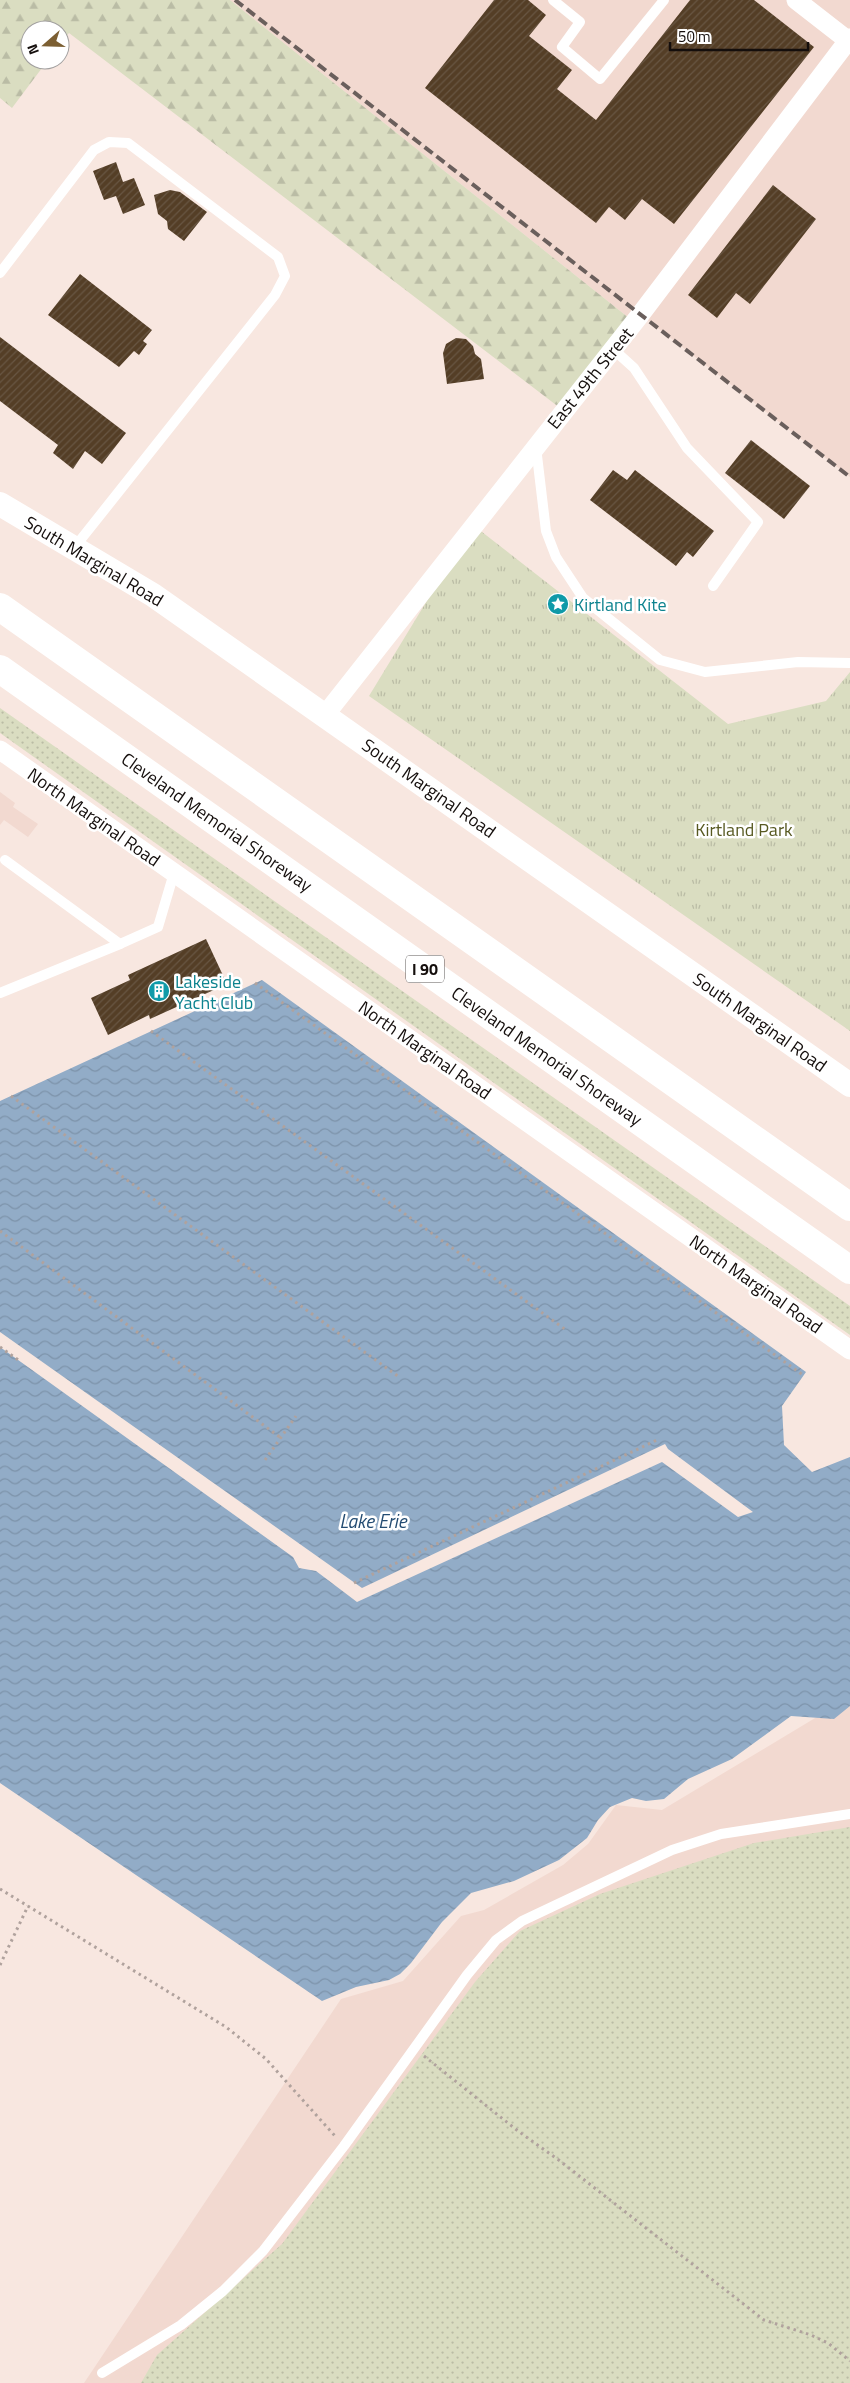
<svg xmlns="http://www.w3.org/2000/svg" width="850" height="2383" viewBox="0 0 850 2383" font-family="'Titillium Web',sans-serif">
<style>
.built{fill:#f2d9d0}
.grass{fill:url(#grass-dots)}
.forest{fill:url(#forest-firs)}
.park{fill:url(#park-tufts)}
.water{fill:url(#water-waves)}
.pier{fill:#f8e7e0}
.building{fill:url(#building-hatch)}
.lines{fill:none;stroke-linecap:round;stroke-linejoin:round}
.path{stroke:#b0a29d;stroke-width:3;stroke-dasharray:2.5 4;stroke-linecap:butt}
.service{stroke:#fff;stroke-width:10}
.minor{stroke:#fff;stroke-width:19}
.tertiary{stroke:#fff;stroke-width:24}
.motorway{stroke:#fff;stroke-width:28}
.rail{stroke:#6a5f5c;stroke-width:4;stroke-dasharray:10 5;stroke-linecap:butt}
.labels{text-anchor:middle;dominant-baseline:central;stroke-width:5;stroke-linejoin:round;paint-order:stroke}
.shield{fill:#fff;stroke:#5a5655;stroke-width:1}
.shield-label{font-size:16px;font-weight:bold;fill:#140e0c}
.street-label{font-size:18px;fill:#140e0c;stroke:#fff}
.culture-label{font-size:18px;fill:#0d838f;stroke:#fff;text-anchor:start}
.park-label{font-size:18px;fill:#575921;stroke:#fff}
.water-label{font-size:19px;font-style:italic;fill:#244c72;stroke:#fff}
</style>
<defs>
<pattern id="grass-dots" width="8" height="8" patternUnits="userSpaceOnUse" patternTransform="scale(1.25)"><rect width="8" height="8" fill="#daddc1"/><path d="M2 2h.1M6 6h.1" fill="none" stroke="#babca5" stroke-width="1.8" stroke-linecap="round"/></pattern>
<pattern id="forest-firs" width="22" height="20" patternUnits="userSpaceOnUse" patternTransform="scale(1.25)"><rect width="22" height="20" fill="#daddc1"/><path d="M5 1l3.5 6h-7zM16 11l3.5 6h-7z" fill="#babca5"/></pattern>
<pattern id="park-tufts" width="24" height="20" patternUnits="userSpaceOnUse" patternTransform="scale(1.25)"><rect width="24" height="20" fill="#daddc1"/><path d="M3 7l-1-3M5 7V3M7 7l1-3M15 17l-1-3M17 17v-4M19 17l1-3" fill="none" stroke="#babca5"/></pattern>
<pattern id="water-waves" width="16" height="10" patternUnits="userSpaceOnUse" patternTransform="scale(1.25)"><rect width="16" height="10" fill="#92acc7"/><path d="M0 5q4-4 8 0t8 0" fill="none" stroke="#7d93aa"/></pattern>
<pattern id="building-hatch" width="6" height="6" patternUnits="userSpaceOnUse" patternTransform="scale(1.25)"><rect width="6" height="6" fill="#543e26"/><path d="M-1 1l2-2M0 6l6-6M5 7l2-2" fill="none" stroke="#685643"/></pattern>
</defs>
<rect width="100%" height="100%" fill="#f8e7e0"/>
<!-- built -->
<g class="built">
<polygon points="230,0 850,0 850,477 641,315 634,322"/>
<polygon points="0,792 15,803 13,807 38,824 28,837 4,820 0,825"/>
<polygon points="850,1697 850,2383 84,2383 341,1999 403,1981 461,1916 484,1910 563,1865 588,1844 616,1805 662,1810"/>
</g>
<!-- grass -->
<g class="grass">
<polygon points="0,708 850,1306 850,1335 0,733"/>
<polygon points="850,1827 850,2383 141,2383 157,2355 282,2244 475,1982 520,1931 600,1894 754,1843"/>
</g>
<!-- forest -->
<polygon class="forest" points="0,0 230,0 634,322 564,411 69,33 60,44 60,30 30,30 30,60 48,60 12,108 0,98"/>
<!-- park -->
<polygon class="park" points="473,525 728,724 826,701 850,672 850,1031 369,696"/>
<!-- water -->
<polygon class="water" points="262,980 806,1372 782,1406 784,1445 812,1472 850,1457 850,1706 834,1719 791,1716 732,1759 688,1779 664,1799 646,1801 632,1798 610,1807 598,1820 587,1838 559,1860 514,1881 471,1893 442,1922 411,1963 400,1974 389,1980 356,1987 322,2001 0,1783 0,1101"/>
<!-- pier -->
<polygon class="pier" points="0,1332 362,1588 665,1444 668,1449 753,1512 738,1517 662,1462 357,1602 316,1571 299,1568 293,1557 0,1347"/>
<!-- building -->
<g class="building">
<polygon points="494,0 528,0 546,15 529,36 572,70 557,89 596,120 690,0 754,0 814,47 674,224 642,199 625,220 609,207 596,223 425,88"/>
<polygon points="116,162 123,182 134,178 145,205 123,214 116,196 104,200 93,171"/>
<polygon points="773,185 816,219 750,304 736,293 717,318 688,295"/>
<polygon points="170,190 180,192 207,212 184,241 168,229 167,221 158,214 154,195"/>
<polygon points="80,274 152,330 143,341 147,344 139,355 134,351 119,367 48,315"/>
<polygon points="0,337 126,433 102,464 85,451 73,469 53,453 58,445 0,401"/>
<polygon points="456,338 466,339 473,346 475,354 481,359 484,379 447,384 443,353 446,344"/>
<polygon points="751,440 810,486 784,519 725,473"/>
<polygon points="613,470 627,480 635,470 714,531 693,557 687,552 676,566 590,500"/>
<polygon points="206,939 227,984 150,1019 149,1015 108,1035 91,998 130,980 128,975"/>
</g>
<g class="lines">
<!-- path -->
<g class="path">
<polyline points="255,983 803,1375"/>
<polyline points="151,1031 566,1330"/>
<polyline points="11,1096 399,1377"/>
<polyline points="0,1231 281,1438"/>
<polyline points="0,1347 21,1362"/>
<polyline points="265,1460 296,1416"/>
<polyline points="354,1583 657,1440"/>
<polyline points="0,1889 226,2027 266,2059 335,2136"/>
<polyline points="0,1965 28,1906"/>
<polyline points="424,2056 518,2131 560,2161 764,2320 811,2335 828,2343 850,2361"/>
</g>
<!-- service -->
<g class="service">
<polyline points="553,0 580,22 562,47 600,79 664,0"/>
<polyline points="0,273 94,150 109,142 128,143 278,257 285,276 275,295 74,548"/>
<polyline points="613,349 634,368 687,448 758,522 713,586"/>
<polyline points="536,447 546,531 556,557 583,598 660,660 705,672 798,662 850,663"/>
<polyline points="5,860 120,944 158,927 174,873"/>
<polyline points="0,993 120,944"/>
<polyline points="102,2373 181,2325 223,2291 263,2251 344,2146 467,1975 496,1940 522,1921 672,1850 721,1834 850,1814"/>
</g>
<!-- minor -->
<g class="minor">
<polyline points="796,0 850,42"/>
<polyline points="325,715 640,315 850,38"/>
<polyline points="0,750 850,1350"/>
</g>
<!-- tertiary -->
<polyline class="tertiary" points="0,504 153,595 850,1085"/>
<!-- motorway -->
<g class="motorway">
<polyline points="0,607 850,1207"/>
<polyline points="0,669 850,1270"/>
</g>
<!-- rail -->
<polyline class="rail" points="235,0 850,477"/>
</g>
<!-- icons -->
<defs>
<g id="sight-disc" transform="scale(1.125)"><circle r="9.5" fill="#0f9aa8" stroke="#fff"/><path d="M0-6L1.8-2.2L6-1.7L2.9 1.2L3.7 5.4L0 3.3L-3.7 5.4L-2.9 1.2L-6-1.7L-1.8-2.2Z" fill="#fff"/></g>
<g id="building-disc" transform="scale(1.125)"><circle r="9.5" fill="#0f9aa8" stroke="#fff"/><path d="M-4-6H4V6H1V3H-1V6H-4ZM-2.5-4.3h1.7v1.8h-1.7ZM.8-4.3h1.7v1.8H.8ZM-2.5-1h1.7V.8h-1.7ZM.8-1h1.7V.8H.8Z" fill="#fff"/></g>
</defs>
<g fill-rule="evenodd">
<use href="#sight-disc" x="558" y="604"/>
<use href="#building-disc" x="159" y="991"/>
</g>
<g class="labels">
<!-- shield labels -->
<rect class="shield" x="406" y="955.5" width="38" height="27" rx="4"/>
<g class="shield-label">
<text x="425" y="969">I 90</text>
</g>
<!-- street labels -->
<g class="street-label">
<text transform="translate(590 378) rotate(-51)">East 49th Street</text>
<text transform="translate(94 561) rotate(31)">South Marginal Road</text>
<text transform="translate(429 788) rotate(35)">South Marginal Road</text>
<text transform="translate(94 817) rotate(35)">North Marginal Road</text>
<text transform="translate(217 822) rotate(35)">Cleveland Memorial Shoreway</text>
<text transform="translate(760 1022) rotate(35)">South Marginal Road</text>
<text transform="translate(425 1050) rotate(35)">North Marginal Road</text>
<text transform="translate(547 1056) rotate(35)">Cleveland Memorial Shoreway</text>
<text transform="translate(756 1284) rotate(35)">North Marginal Road</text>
</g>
<!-- culture labels -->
<g class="culture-label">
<text x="574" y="604">Kirtland Kite</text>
<text x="175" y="981">Lakeside<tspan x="175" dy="21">Yacht Club</tspan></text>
</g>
<!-- park labels -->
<g class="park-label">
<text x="744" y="829">Kirtland Park</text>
</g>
<!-- water labels -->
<g class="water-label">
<text x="373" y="1520">Lake Erie</text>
</g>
</g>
<!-- north arrow -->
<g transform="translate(45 45) rotate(250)"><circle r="24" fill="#ffffff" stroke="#a19f9e"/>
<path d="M0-4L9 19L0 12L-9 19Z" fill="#7c5f32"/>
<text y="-8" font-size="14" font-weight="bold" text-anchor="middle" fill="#140e0c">N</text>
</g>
<!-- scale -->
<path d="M670 42v8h138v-8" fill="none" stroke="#140e0c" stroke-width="2.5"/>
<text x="678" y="42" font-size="15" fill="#140e0c" stroke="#ffffff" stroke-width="4" paint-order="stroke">50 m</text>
</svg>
